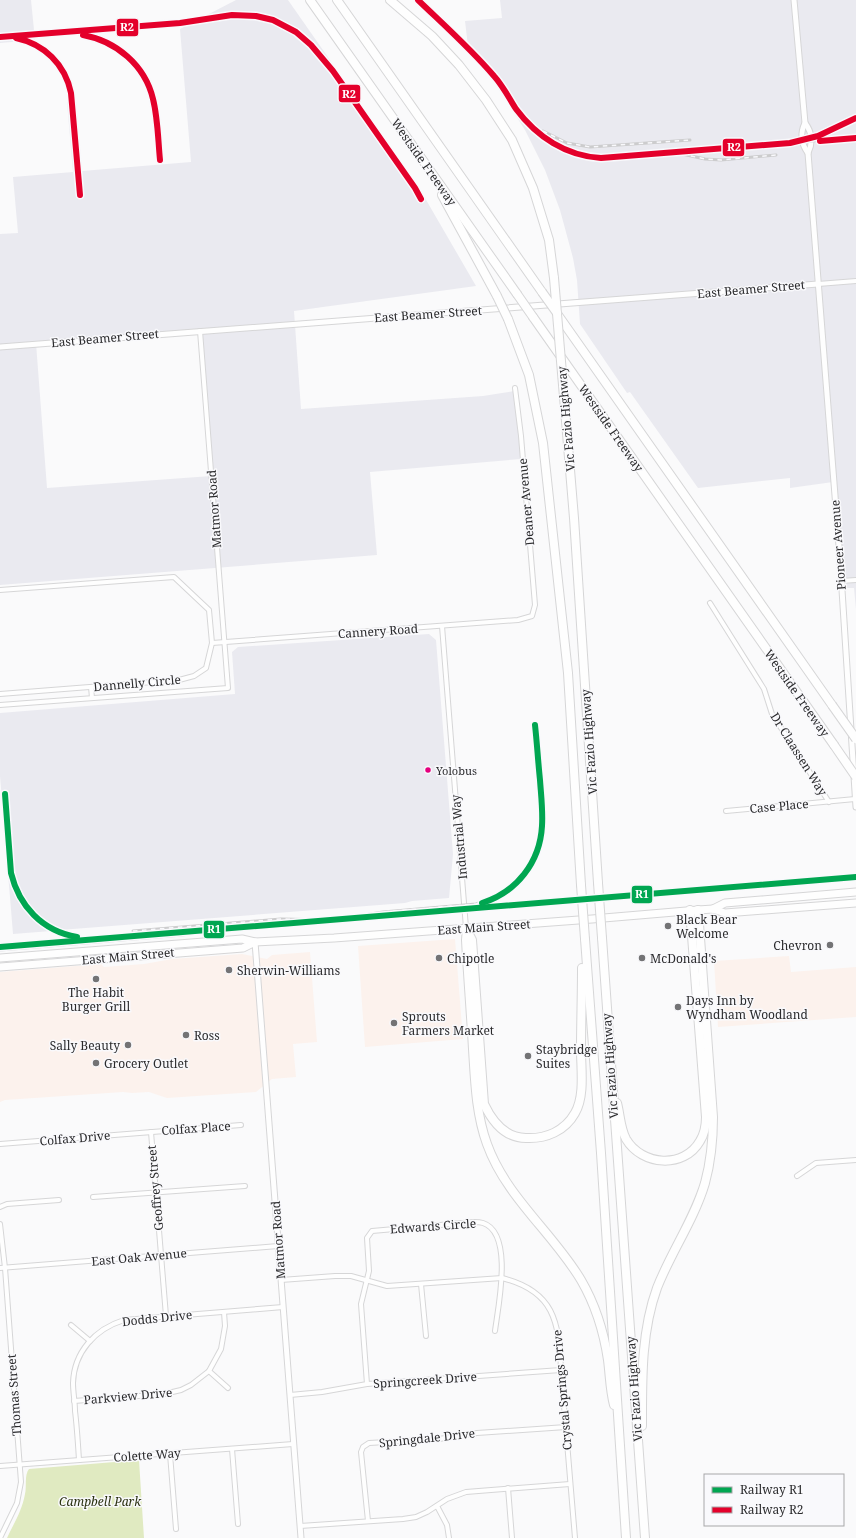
<svg xmlns="http://www.w3.org/2000/svg" width="856" height="1538" viewBox="0 0 856 1538" font-family="'Noto Serif',serif">
<style>
.commercial{fill:#fcf2ed}
.built{fill:#eaeaf0;fill-rule:evenodd}
.green{fill:#e0eac1}
.lines{fill:none;stroke-linecap:round;stroke-linejoin:round}
.minor-casing{stroke:#d6d6d7;stroke-width:6}
.tertiary-casing{stroke:#d6d6d7;stroke-width:7}
.primary-casing{stroke:#d6d6d7;stroke-width:9}
.motorway-casing{stroke:#d6d6d7;stroke-width:10}
.minor{stroke:#fefefe;stroke-width:4}
.tertiary{stroke:#fefefe;stroke-width:5}
.primary{stroke:#fefefe;stroke-width:7}
.motorway{stroke:#fefefe;stroke-width:8}
.rail-casing{stroke:#cccccd;stroke-width:3}
.rail{stroke:#f9f9fc;stroke-width:1.5;stroke-dasharray:4.5;stroke-linecap:butt}
.motorway-bridge-casing{stroke:#d6d6d7;stroke-width:10;stroke-linecap:butt}
.motorway-bridge{stroke:#fefefe;stroke-width:8}
.rail-1-casing{stroke:#f9f9fc;stroke-width:9}
.rail-2-casing{stroke:#f9f9fc;stroke-width:9}
.rail-1{stroke:#00a651;stroke-width:6}
.rail-2{stroke:#e4002b;stroke-width:6}
.bus-dot{fill:#e5007d;stroke:#f9f9fc;stroke-width:1.5}
.poi-dot{fill:#737375;stroke:#f9f9fc;stroke-width:1.5}
.labels{text-anchor:middle;dominant-baseline:central;stroke-width:3;stroke-linejoin:round;paint-order:stroke}
.bus-label{font-size:11px;fill:#2b2b2d;stroke:#f9f9fc;text-anchor:start}
.street-label{font-size:12px;fill:#2b2b2d;stroke:#f9f9fc}
.poi-label{font-size:12px;fill:#2b2b2d;stroke:#f9f9fc;text-anchor:start}
.park-label{font-size:12px;font-style:italic;fill:#2b3211;stroke:#f9f9fc}
.line-badge{stroke:#f9f9fc;stroke-width:1.5}
.badge-label{font-size:11px;text-anchor:middle;font-weight:bold;fill:#fff}
</style>
<rect width="100%" height="100%" fill="#fafafb"/>
<!-- commercial -->
<g class="commercial">
<polygon points="455,939 463,1039 365,1047 358,946"/>
<polygon points="310,952 317,1042 293,1044 296,1077 272,1079 256,1092 167,1098 149,1092 132,1093 123,1092 5,1100 0,1102 0,972 101,964 104,967 144,964 172,959 242,954 267,959 272,955"/>
<polygon points="789,956 791,972 856,967 856,1017 718,1027 714,961"/>
</g>
<!-- built -->
<g class="built">
<polygon points="0,0 31,0 35,40 0,43"/>
<path d="M236,0H288L418,186L476,286L294,311L301,409L483,396L515,391L521,459L370,472L377,555L0,585V234L18,233L13,177L73,172L67,102L76,101L82,171L191,162L180,29ZM200,331L211,476L47,488L36,343Z"/>
<polygon points="500,0 856,0 856,609 854,588 842,588 833,482 790,488 790,478 698,488 630,392 627,393 580,324 577,280 573,258 560,210 545,170 525,130 496,85 482,68 469,55 465,21 502,18"/>
<polygon points="429,634 436,640 453,854 449,898 412,901 405,903 60,930 53,927 51,931 13,934 0,776 0,713 235,694 232,652 238,647"/>
</g>
<!-- green -->
<path class="green" d="M139,1460L144,1538H7C14,1523 22,1511 25,1494C27,1487 24,1475 29,1469Z"/>
<g class="lines">
<!-- minor casing -->
<g class="minor-casing">
<g id="minor">
<polyline points="818,284 856,281"/>
<polyline points="841,581 856,580"/>
<polyline points="0,590 174,577 209,610 212,643 206,668 194,676 179,680 0,694"/>
<polyline points="710,603 764,689 772,714 829,802"/>
<polyline points="442,626 466,928"/>
<polyline points="212,643 518,620 532,616 535,605 521,436 515,388"/>
<polyline points="91,687 92,698"/>
<polyline points="0,705 228,688 200,331"/>
<polyline points="726,811 855,799"/>
<polyline points="151,1132 166,1316"/>
<polyline points="0,1144 241,1125"/>
<polyline points="797,1176 816,1163 856,1160"/>
<polyline points="93,1197 245,1186"/>
<polyline points="0,1207 7,1204 59,1200"/>
<polyline points="0,1224 5,1268 21,1482 17,1503 0,1538"/>
<polyline points="0,1268 278,1246"/>
<path d="M281,1280L335,1276H351L387,1286L502,1278C554,1291 559,1321 561,1370L575,1538"/>
<polyline points="421,1284 426,1336"/>
<polyline points="71,1325 90,1341"/>
<polyline points="209,1371 228,1388"/>
<path d="M367,1384L361,1304L369,1271L367,1238L372,1231L474,1222C477,1222 480,1222 483,1223C514,1233 498,1307 495,1331"/>
<polyline points="290,1395 322,1392 367,1384 561,1370"/>
<polyline points="74,1401 164,1394 181,1390 191,1385 209,1371 221,1349 225,1326 224,1312"/>
<polyline points="232,1449 238,1524"/>
<polyline points="170,1454 176,1529"/>
<path d="M79,1460C78,1444 77,1427 75,1411C75,1402 73,1392 73,1383C74,1352 95,1329 124,1320L283,1307"/>
<polyline points="0,1466 293,1444"/>
<polyline points="508,1488 512,1538"/>
<polyline points="437,1506 447,1525 449,1538"/>
<polyline points="368,1521 361,1452 363,1447 369,1443 439,1439 477,1433 566,1427"/>
<polyline points="300,1526 403,1519 416,1517 427,1512 447,1499 466,1492 570,1484"/>
</g>
</g>
<!-- tertiary casing -->
<g class="tertiary-casing">
<g id="tertiary">
<path d="M794,0L805,123C812,132 813,143 808,153L840,559L856,807"/>
<path d="M805,123C800,133 801,144 808,153"/>
<polyline points="0,347 818,284"/>
<polyline points="255,942 301,1538"/>
</g>
</g>
<!-- primary casing -->
<g class="primary-casing">
<g id="primary">
<polyline points="713,909 725,903 856,892"/>
<polyline points="0,958 242,939 255,942 334,938 592,919 698,910 713,909 725,913 856,903"/>
<polyline points="0,967 243,948 255,942"/>
</g>
</g>
<!-- motorway casing -->
<g class="motorway-casing">
<g id="motorway">
<polyline points="310,0 517,294"/>
<polyline points="337,0 542,292"/>
<polyline points="390,0 432,36 459,65 486,100 512,140 533,188 549,240 554,278"/>
<polyline points="442,195 497,296"/>
<polyline points="558,315 832,705"/>
<polyline points="533,317 834,745"/>
<polyline points="508,319 529,375 543,443 568,673 581,885"/>
<polyline points="563,385 574,518 598,883"/>
<path d="M467,928L466,940C468,977 471,1013 473,1049C475,1081 476,1114 487,1144C506,1197 553,1233 581,1280C595,1304 604,1333 608,1360C610,1375 610,1390 614,1405"/>
<path d="M467,930L472,940L484,1104C492,1121 505,1138 526,1138C546,1139 565,1131 575,1113C585,1096 581,1069 581,1050C581,1023 582,995 582,968"/>
<polyline points="602,938 645,1538"/>
<polyline points="585,939 601,1153 626,1538"/>
<path d="M617,1103C620,1114 620,1128 626,1139C642,1166 684,1169 700,1141C705,1133 706,1125 706,1117L690,910"/>
<path d="M642,1426C642,1380 641,1332 657,1288C671,1252 694,1220 705,1183C711,1161 713,1140 713,1117L698,910"/>
</g>
</g>
<!-- minor -->
<use href="#minor" class="minor"/>
<!-- tertiary -->
<use href="#tertiary" class="tertiary"/>
<!-- primary -->
<use href="#primary" class="primary"/>
<!-- motorway -->
<use href="#motorway" class="motorway"/>
<!-- rail casing -->
<g class="rail-casing">
<g id="rail">
<path d="M418,0C444,25 471,49 494,76C503,86 509,98 516,109C537,137 566,156 601,158L790,143L818,136L856,118"/>
<path d="M79,34C114,40 144,64 153,99C158,118 158,140 160,160"/>
<polyline points="0,37 180,23 232,15 256,16 273,20 296,32 311,45 333,71 415,188 421,199"/>
<path d="M16,39C45,44 65,65 71,93L80,195"/>
<polyline points="543,131 567,143 590,147 690,140"/>
<polyline points="810,141 856,138"/>
<polyline points="682,154 705,159 721,160 776,155"/>
<path d="M5,794L11,873C21,912 49,937 90,939"/>
<polyline points="340,919 383,912 476,904 500,896 518,881 528,869 536,851 542,826 535,725"/>
<polyline points="133,931 281,919 327,920"/>
<polyline points="0,950 182,935 246,926"/>
</g>
</g>
<!-- rail -->
<use href="#rail" class="rail"/>
<!-- motorway-bridge casing -->
<g class="motorway-bridge-casing">
<g id="motorway-bridge">
<polyline points="554,278 563,385"/>
<polyline points="542,292 557,313"/>
<polyline points="517,294 533,317"/>
<polyline points="497,296 508,319"/>
<polyline points="832,705 856,739"/>
<polyline points="834,745 856,777"/>
<polyline points="598,883 602,938"/>
<polyline points="581,885 585,939"/>
</g>
</g>
<!-- motorway-bridge -->
<use href="#motorway-bridge" class="motorway-bridge"/>
<!-- rail-1 casing -->
<g class="rail-1-casing">
<g id="rail-1">
<path d="M5,794L11,873C19,906 42,931 77,937"/>
<path d="M482,903C517,892 540,862 542,826C543,810 541,795 540,780C538,761 537,743 535,725"/>
<polyline points="0,947 856,877"/>
</g>
</g>
<!-- rail-2 casing -->
<g class="rail-2-casing">
<g id="rail-2">
<path d="M418,0C444,25 471,49 494,76C503,86 509,98 516,109C537,137 566,156 601,158L790,143L818,136L856,118"/>
<path d="M83,35C116,41 145,65 153,99C158,119 158,140 160,160"/>
<polyline points="0,37 180,23 232,15 256,16 273,20 296,32 311,45 333,71 415,188 421,199"/>
<path d="M16,38C44,44 65,64 71,93L80,195"/>
<polyline points="820,141 856,138"/>
</g>
</g>
<!-- rail-1 -->
<use href="#rail-1" class="rail-1"/>
<!-- rail-2 -->
<use href="#rail-2" class="rail-2"/>
</g>
<!-- markers -->
<circle class="bus-dot" cx="428" cy="770" r="3.5"/>
<g class="poi-dot">
<circle cx="668" cy="926" r="4"/>
<circle cx="830" cy="945" r="4"/>
<circle cx="439" cy="958" r="4"/>
<circle cx="642" cy="958" r="4"/>
<circle cx="229" cy="970" r="4"/>
<circle cx="96" cy="979" r="4"/>
<circle cx="678" cy="1007" r="4"/>
<circle cx="394" cy="1023" r="4"/>
<circle cx="186" cy="1035" r="4"/>
<circle cx="128" cy="1045" r="4"/>
<circle cx="528" cy="1056" r="4"/>
<circle cx="96" cy="1063" r="4"/>
</g>
<g class="labels">
<!-- bus labels -->
<g class="bus-label">
<text x="436" y="770">Yolobus</text>
</g>
<!-- street labels -->
<g class="street-label">
<text transform="translate(424 162) rotate(55)">Westside Freeway</text>
<text transform="translate(751 289) rotate(-5)">East Beamer Street</text>
<text transform="translate(428 314) rotate(-4)">East Beamer Street</text>
<text transform="translate(105 338) rotate(-5)">East Beamer Street</text>
<text transform="translate(566 419) rotate(-95)">Vic Fazio Highway</text>
<text transform="translate(611 428) rotate(55)">Westside Freeway</text>
<text transform="translate(526 502) rotate(-95)">Deaner Avenue</text>
<text transform="translate(214 509) rotate(-94)">Matmor Road</text>
<text transform="translate(838 545) rotate(-94)">Pioneer Avenue</text>
<text transform="translate(378 631) rotate(-4)">Cannery Road</text>
<text transform="translate(137 683) rotate(-5)">Dannelly Circle</text>
<text transform="translate(797 693) rotate(55)">Westside Freeway</text>
<text transform="translate(589 742) rotate(-94)">Vic Fazio Highway</text>
<text transform="translate(799 754) rotate(58)">Dr Claassen Way</text>
<text transform="translate(779 806) rotate(-5)">Case Place</text>
<text transform="translate(459 837) rotate(-95)">Industrial Way</text>
<text transform="translate(484 927) rotate(-4)">East Main Street</text>
<text transform="translate(128 956) rotate(-5)">East Main Street</text>
<text transform="translate(610 1066) rotate(-94)">Vic Fazio Highway</text>
<text transform="translate(196 1128) rotate(-4)">Colfax Place</text>
<text transform="translate(75 1138) rotate(-5)">Colfax Drive</text>
<text transform="translate(155 1188) rotate(-95)">Geoffrey Street</text>
<text transform="translate(433 1226) rotate(-4)">Edwards Circle</text>
<text transform="translate(278 1240) rotate(-94)">Matmor Road</text>
<text transform="translate(139 1257) rotate(-5)">East Oak Avenue</text>
<text transform="translate(157 1318) rotate(-6)">Dodds Drive</text>
<text transform="translate(425 1380) rotate(-4)">Springcreek Drive</text>
<text transform="translate(634 1389) rotate(-94)">Vic Fazio Highway</text>
<text transform="translate(562 1390) rotate(-95)">Crystal Springs Drive</text>
<text transform="translate(14 1395) rotate(-94)">Thomas Street</text>
<text transform="translate(128 1396) rotate(-5)">Parkview Drive</text>
<text transform="translate(427 1438) rotate(-6)">Springdale Drive</text>
<text transform="translate(147 1455) rotate(-4)">Colette Way</text>
</g>
<!-- poi labels -->
<g class="poi-label">
<text x="676" y="919">Black Bear<tspan x="676" dy="14">Welcome</tspan></text>
<text x="822" y="945" text-anchor="end">Chevron</text>
<text x="447" y="958">Chipotle</text>
<text x="650" y="958">McDonald's</text>
<text x="237" y="970">Sherwin-Williams</text>
<text x="96" y="992" text-anchor="middle">The Habit<tspan x="96" dy="14">Burger Grill</tspan></text>
<text x="686" y="1000">Days Inn by<tspan x="686" dy="14">Wyndham Woodland</tspan></text>
<text x="402" y="1016">Sprouts<tspan x="402" dy="14">Farmers Market</tspan></text>
<text x="194" y="1035">Ross</text>
<text x="120" y="1045" text-anchor="end">Sally Beauty</text>
<text x="536" y="1049">Staybridge<tspan x="536" dy="14">Suites</tspan></text>
<text x="104" y="1063">Grocery Outlet</text>
</g>
<!-- park labels -->
<g class="park-label">
<text x="100" y="1501">Campbell Park</text>
</g>
</g>
<g class="line-badge">
<rect x="116" y="18" width="23" height="19" rx="4" fill="#e4002b"/>
<rect x="338" y="84" width="23" height="19" rx="4" fill="#e4002b"/>
<rect x="722" y="138" width="23" height="19" rx="4" fill="#e4002b"/>
<rect x="631" y="885" width="22" height="19" rx="4" fill="#00a651"/>
<rect x="203" y="920" width="22" height="19" rx="4" fill="#00a651"/>
</g>
<g class="badge-label">
<text x="127" y="31">R2</text>
<text x="349" y="98">R2</text>
<text x="734" y="151">R2</text>
<text x="642" y="898">R1</text>
<text x="214" y="933">R1</text>
</g>
<!-- legend -->
<rect x="704" y="1474" width="140" height="52" fill="#f9f9fc" stroke="#a7a7a9"/>
<rect x="712" y="1487" width="20" height="6" fill="#00a651" stroke="#a7a7a9"/>
<text x="740" y="1494" font-size="12" fill="#2b2b2d">Railway R1</text>
<rect x="712" y="1507" width="20" height="6" fill="#e4002b" stroke="#a7a7a9"/>
<text x="740" y="1514" font-size="12" fill="#2b2b2d">Railway R2</text>
</svg>
